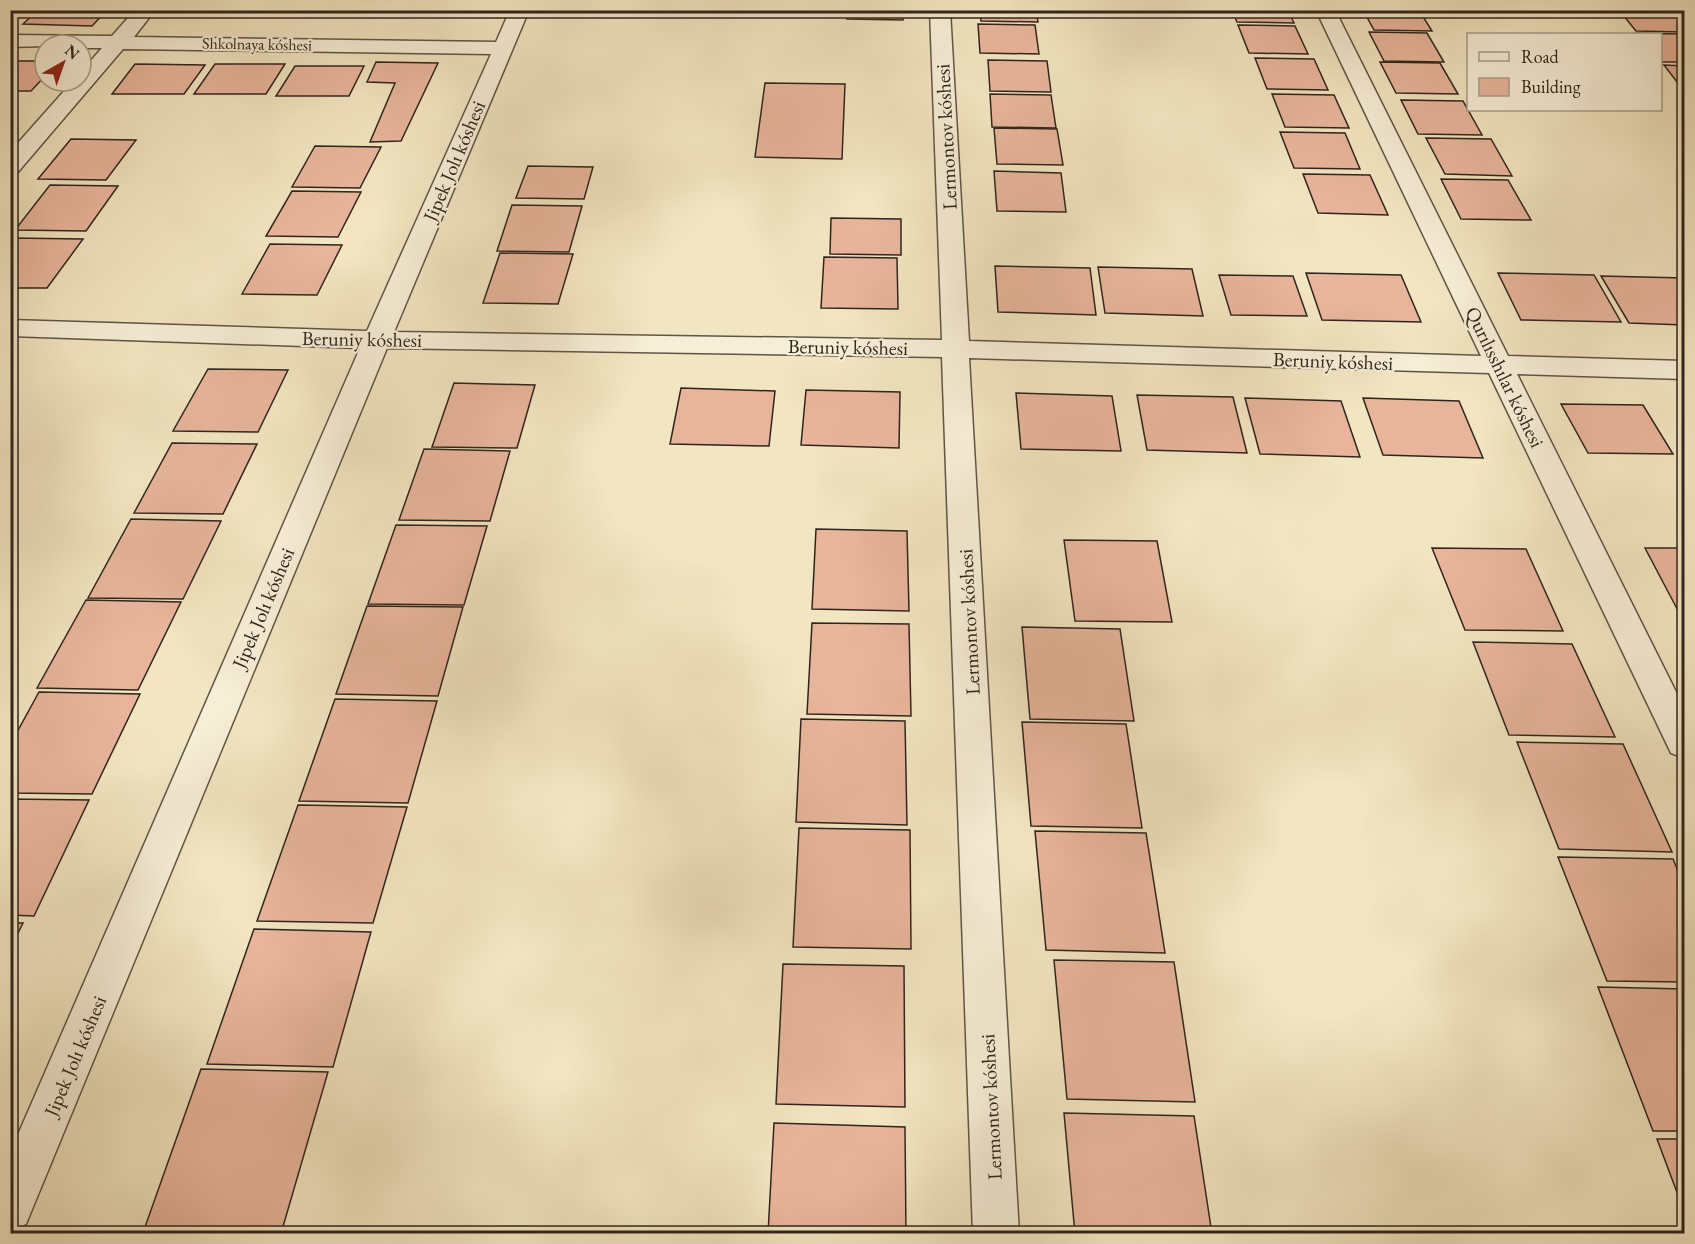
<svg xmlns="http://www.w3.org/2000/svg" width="1695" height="1244" viewBox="0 0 1695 1244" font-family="'EB Garamond',serif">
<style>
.building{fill:#e8b59c;stroke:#30251c;stroke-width:1.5}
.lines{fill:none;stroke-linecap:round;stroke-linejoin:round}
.minor-casing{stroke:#605545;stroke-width:3}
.minor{fill:#f7eed7;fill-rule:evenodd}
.labels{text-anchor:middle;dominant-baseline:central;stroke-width:4.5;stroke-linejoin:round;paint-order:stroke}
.far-street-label{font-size:16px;fill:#30251c;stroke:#f7eed7}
.street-label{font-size:20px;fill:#30251c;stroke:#f7eed7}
</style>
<rect width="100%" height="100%" fill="#f2e5c1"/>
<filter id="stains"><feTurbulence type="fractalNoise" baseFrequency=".00333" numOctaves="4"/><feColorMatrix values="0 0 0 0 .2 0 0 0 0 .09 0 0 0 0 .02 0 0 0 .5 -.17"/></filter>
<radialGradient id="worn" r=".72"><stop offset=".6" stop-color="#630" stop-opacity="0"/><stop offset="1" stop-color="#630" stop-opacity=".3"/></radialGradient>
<!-- building -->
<g class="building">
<polygon points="38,10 107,10 92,26 23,24"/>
<polygon points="582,10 638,10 636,17 580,16"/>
<polygon points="847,10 903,10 903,20 847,19"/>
<polygon points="980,10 1036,10 1038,22 981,21"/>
<polygon points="1232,10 1288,10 1294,23 1237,22"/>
<polygon points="1363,10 1419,10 1432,31 1374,30"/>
<polygon points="1619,10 1675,10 1684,21 1684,32 1636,31"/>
<polygon points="978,24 1035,25 1039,54 980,53"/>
<polygon points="1238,25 1295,26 1308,54 1249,53"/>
<polygon points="1369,32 1427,33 1444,62 1384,61"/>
<polygon points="1636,33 1684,34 1684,62 1660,62 1660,34"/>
<polygon points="1255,58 1314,59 1328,90 1267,89"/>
<polygon points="988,60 1047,61 1051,92 990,91"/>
<polygon points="10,61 45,61 45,76 31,91 10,91"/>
<polygon points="376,62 438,63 401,141 370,142 395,83 367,82"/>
<polygon points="1380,62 1440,63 1458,94 1396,93"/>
<polygon points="135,64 205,65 184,94 112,94"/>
<polygon points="215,64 285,64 266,94 194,94"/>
<polygon points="1664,65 1684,66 1684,91"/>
<polygon points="295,66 364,66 349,96 276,96"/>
<polygon points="765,83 845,84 842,159 755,157"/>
<polygon points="990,94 1051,95 1056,128 992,127"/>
<polygon points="1272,94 1334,95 1349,128 1285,127"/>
<polygon points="1401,100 1463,101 1482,135 1418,134"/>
<polygon points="994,128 1057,129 1063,165 997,164"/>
<polygon points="1280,132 1345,133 1360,169 1294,168"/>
<polygon points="1426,138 1491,139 1512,176 1445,174"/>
<polygon points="71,139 136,140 106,180 38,179"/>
<polygon points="315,146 381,147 360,188 292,187"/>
<polygon points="528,166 593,167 584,199 516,198"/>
<polygon points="994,171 1061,173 1066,212 997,211"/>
<polygon points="1303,174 1370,175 1388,215 1318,213"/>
<polygon points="1441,179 1508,180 1531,220 1461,219"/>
<polygon points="50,185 118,186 86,231 15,230"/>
<polygon points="292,191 361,192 338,237 266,236"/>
<polygon points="512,205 582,206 569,252 497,251"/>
<polygon points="831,218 901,219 901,255 830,254"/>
<polygon points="11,238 83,239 47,288 10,288"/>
<polygon points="270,244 342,245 317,295 242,294"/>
<polygon points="500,253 573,254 558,304 483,303"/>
<polygon points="824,257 897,258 898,309 821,308"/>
<polygon points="995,266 1090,268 1096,315 998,312"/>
<polygon points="1098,267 1192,269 1203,316 1105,313"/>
<polygon points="1306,273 1401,275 1421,322 1322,320"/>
<polygon points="1498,273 1594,275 1621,322 1521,320"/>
<polygon points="1219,275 1293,276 1307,316 1231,315"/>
<polygon points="1601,276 1684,278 1684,325 1629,323"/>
<polygon points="208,369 288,370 258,432 173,431"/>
<polygon points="454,383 535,385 517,448 432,447"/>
<polygon points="681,388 775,391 769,446 670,444"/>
<polygon points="806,390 900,392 899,448 801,445"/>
<polygon points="1016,393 1112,396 1121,451 1021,449"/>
<polygon points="1137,395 1233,397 1247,453 1147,450"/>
<polygon points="1245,398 1341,401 1360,457 1260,454"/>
<polygon points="1363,398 1459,401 1483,458 1383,455"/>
<polygon points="1561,404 1643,405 1673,454 1588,453"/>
<polygon points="172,443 257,444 223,514 134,513"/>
<polygon points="424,449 510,451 490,521 399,520"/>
<polygon points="131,519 221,521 183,599 88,598"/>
<polygon points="396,525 487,526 464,605 368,604"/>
<polygon points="816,529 907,531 909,611 812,609"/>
<polygon points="1064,540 1157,541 1172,622 1075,621"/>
<polygon points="1432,548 1526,549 1563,631 1465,630"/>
<polygon points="1645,548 1684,548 1684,622"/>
<polygon points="86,600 181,602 138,690 37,688"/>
<polygon points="367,606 463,607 438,696 336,694"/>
<polygon points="812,623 909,624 911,716 807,714"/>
<polygon points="1022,627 1120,629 1134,721 1030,719"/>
<polygon points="1473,642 1572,644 1615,737 1509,735"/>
<polygon points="39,692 140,694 92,794 10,793 10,745"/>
<polygon points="335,699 437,701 408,803 299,801"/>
<polygon points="801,719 905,721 907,825 796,822"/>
<polygon points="1022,722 1126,724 1142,828 1031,826"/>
<polygon points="1517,742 1623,744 1672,852 1559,849"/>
<polygon points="10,799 89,800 34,916 10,915"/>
<polygon points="298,805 407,807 373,923 257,921"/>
<polygon points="799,828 910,830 911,949 793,947"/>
<polygon points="1035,831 1146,833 1165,953 1046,950"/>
<polygon points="1558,857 1673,859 1684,885 1684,982 1607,981"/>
<polygon points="10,923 23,923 10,949"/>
<polygon points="254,929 371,932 333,1067 207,1064"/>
<polygon points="1054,960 1174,962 1195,1102 1067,1099"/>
<polygon points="783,964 904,966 905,1107 776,1104"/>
<polygon points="1598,987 1684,989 1684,1131 1653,1131"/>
<polygon points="201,1069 328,1072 282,1230 145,1227"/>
<polygon points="1064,1113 1194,1116 1212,1234 1075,1234"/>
<polygon points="774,1123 905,1127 906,1234 768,1234"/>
<polygon points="1657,1139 1684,1139 1684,1211"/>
</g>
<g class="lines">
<!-- minor casing -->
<g class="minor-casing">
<polygon id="minor" points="135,10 155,10 134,37 496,42 510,10 529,10 394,332 942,340 930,10 950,10 969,341 1481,356 1316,10 1335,10 1508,356 1684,361 1684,379 1517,374 1684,708 1684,758 1671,753 1489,373 969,358 1019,1234 973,1234 942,357 387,348 26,1224 10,1231 10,1153 360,348 10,336 10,320 367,331 491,54 123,49 18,172 10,174 10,152 73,81 81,81 81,72 102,48 81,48 81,45 10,47 10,35 112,36"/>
</g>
<!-- minor -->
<use href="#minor" class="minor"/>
</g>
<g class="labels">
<!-- far-street labels -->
<g class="far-street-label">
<text transform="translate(257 44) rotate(1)">Shkolnaya kóshesi</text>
</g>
<!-- street labels -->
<g class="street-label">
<text transform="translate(946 137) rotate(-93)">Lermontov kóshesi</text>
<text transform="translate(454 161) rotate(-67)">Jipek Jolı kóshesi</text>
<text transform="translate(362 339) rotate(1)">Beruniy kóshesi</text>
<text transform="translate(848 347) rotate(1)">Beruniy kóshesi</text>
<text transform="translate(1333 361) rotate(2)">Beruniy kóshesi</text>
<text transform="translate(1505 377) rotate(64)">Qurılısshılar kóshesi</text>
<text transform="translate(263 608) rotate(-67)">Jipek Jolı kóshesi</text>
<text transform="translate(969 622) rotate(-93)">Lermontov kóshesi</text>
<text transform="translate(75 1056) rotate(-67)">Jipek Jolı kóshesi</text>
<text transform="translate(991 1107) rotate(-93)">Lermontov kóshesi</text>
</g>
</g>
<!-- margin -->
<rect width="1695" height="1244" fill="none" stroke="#f2e5c1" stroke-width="36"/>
<rect x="12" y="12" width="1671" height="1220" fill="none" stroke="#30251c" stroke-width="3"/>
<rect x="18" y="18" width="1659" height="1208" fill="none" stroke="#30251c" stroke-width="1.5"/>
<!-- legend -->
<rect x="1467" y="33" width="195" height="78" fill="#f7eed7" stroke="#a79e8c" stroke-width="1.5"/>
<rect x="1479" y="52" width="30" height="9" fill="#f7eed7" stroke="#a79e8c" stroke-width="1.5"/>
<text x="1521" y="63" font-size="18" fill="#30251c">Road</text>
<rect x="1479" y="78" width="30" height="18" fill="#e8b59c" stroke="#a79e8c" stroke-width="1.5"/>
<text x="1521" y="93" font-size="18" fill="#30251c">Building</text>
<!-- north arrow -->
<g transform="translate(63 63) rotate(40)"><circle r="28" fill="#f7eed7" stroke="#a79e8c" stroke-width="1.5"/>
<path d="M0-4.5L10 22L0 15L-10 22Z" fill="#8f2418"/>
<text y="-9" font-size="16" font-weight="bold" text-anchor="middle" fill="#30251c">N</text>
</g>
<rect width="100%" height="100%" filter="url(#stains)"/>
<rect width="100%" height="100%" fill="url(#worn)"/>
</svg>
